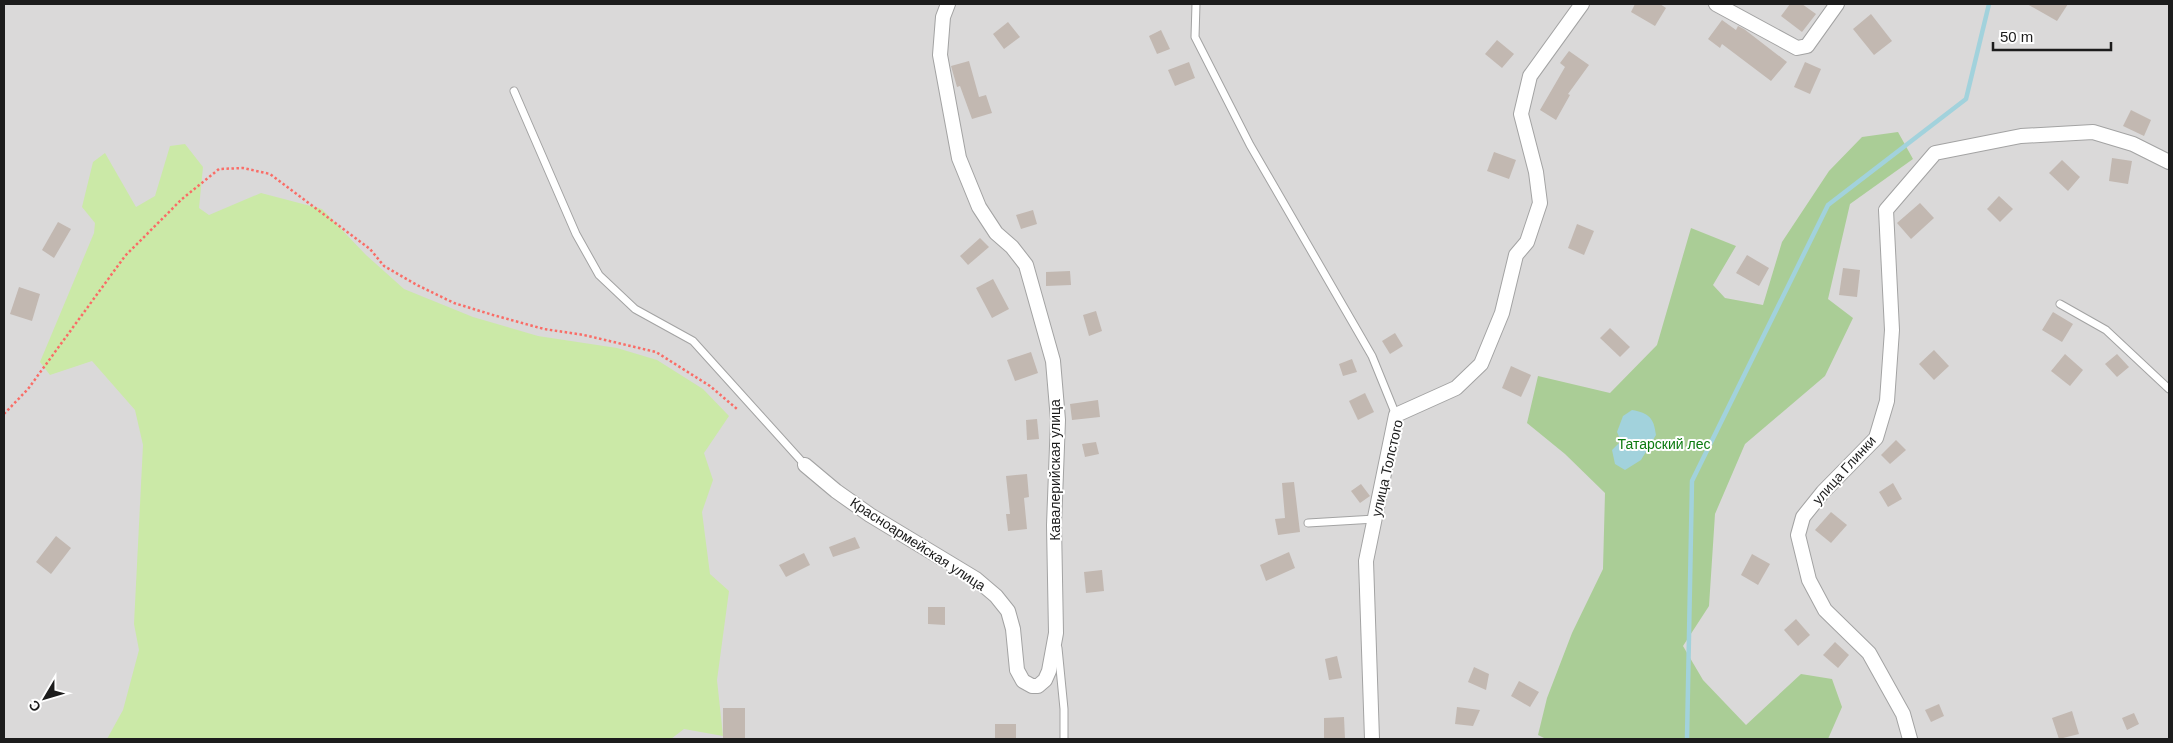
<svg xmlns="http://www.w3.org/2000/svg" width="2173" height="743" viewBox="0 0 2173 743" font-family="Helvetica,sans-serif">
<style>
.residential{fill:#dad9d9}
.grass{fill:#cbe9a7}
.forest{fill:#aacd96}
.water{fill:#a2d2dc}
.lines{fill:none;stroke-linecap:round;stroke-linejoin:round}
.stream{stroke:#a2d2dc;stroke-width:4.5}
.building{fill:#c2b8b1}
.service-casing{stroke:#a3a3a3;stroke-width:9}
.minor-casing{stroke:#a3a3a3;stroke-width:16}
.path{stroke:#f96d67;stroke-width:2.5;stroke-dasharray:2.5 2.5;stroke-linecap:butt}
.service{stroke:#fff;stroke-width:7}
.minor{stroke:#fff;stroke-width:14}
.labels{text-anchor:middle;dominant-baseline:central;stroke-width:4;stroke-linejoin:round;paint-order:stroke}
.park-label{font-size:14px;fill:#0b790e;stroke:#fff}
.street-label{font-size:14px;fill:#1c1c1c;stroke:#fff}
</style>
<rect width="100%" height="100%" fill="#eee9e2"/>
<!-- residential -->
<rect class="residential" x="4" y="4" width="2165" height="735"/>
<!-- grass -->
<polygon class="grass" points="185,144 203,167 199,208 209,215 261,193 322,209 366,255 404,289 473,317 538,336 617,348 657,360 703,389 729,416 704,453 713,480 702,512 710,574 729,591 717,680 723,736 684,729 671,739 107,739 123,710 139,650 134,624 143,445 135,410 92,361 50,375 40,362 94,233 95,223 82,207 93,162 105,153 136,207 155,196 170,146"/>
<!-- forest -->
<polygon class="forest" points="1898,132 1913,159 1850,204 1828,299 1853,318 1825,376 1745,444 1715,514 1709,606 1683,646 1703,680 1746,725 1801,674 1832,679 1842,707 1828,739 1546,739 1538,735 1547,698 1572,633 1603,569 1605,493 1565,454 1527,423 1538,376 1610,393 1657,345 1691,228 1736,246 1713,285 1725,298 1763,305 1782,242 1829,171 1862,137"/>
<!-- water -->
<path class="water" d="M1632,410C1649,413 1654,418 1656,435L1641,460L1625,470L1615,464L1612,450L1621,441L1617,432L1623,416Z"/>
<g class="lines">
<!-- stream -->
<polyline class="stream" points="1687,739 1692,481 1828,205 1966,99 1989,4"/>
</g>
<!-- building -->
<g class="building">
<polygon points="1635,4 1660,4 1666,8 1655,26 1631,12"/>
<polygon points="1790,4 1802,4 1816,14 1802,32 1781,16"/>
<polygon points="2027,4 2068,4 2057,21"/>
<polygon points="1871,14 1892,41 1874,55 1853,29"/>
<polygon points="1722,20 1736,30 1738,26 1744,29 1787,62 1771,81 1722,44 1720,48 1708,39"/>
<polygon points="1008,22 1020,37 1004,49 993,34"/>
<polygon points="1161,30 1170,49 1157,54 1149,36"/>
<polygon points="1497,40 1514,54 1502,68 1485,54"/>
<polygon points="1569,51 1589,65 1568,94 1570,95 1556,120 1540,110 1565,67 1560,63"/>
<polygon points="969,61 979,97 986,95 992,113 972,119 960,86 957,87 951,66"/>
<polygon points="1189,62 1195,78 1175,86 1168,70"/>
<polygon points="1805,62 1821,69 1810,94 1794,87"/>
<polygon points="2131,110 2151,120 2144,136 2123,126"/>
<polygon points="1494,152 1516,160 1509,179 1487,171"/>
<polygon points="2112,158 2132,161 2128,184 2109,181"/>
<polygon points="2062,160 2080,177 2068,191 2049,173"/>
<polygon points="1999,196 2013,209 2000,222 1987,209"/>
<polygon points="1920,203 1934,218 1911,239 1897,223"/>
<polygon points="1033,210 1037,224 1021,229 1016,215"/>
<polygon points="58,222 71,229 54,258 42,250"/>
<polygon points="1577,224 1594,231 1584,255 1568,248"/>
<polygon points="980,238 989,247 968,265 960,256"/>
<polygon points="1747,255 1769,268 1759,286 1736,273"/>
<polygon points="1843,268 1860,270 1857,297 1839,295"/>
<polygon points="1070,271 1071,285 1046,286 1046,272"/>
<polygon points="993,279 1009,309 992,318 976,288"/>
<polygon points="19,287 40,294 32,321 10,314"/>
<polygon points="1096,311 1102,331 1089,336 1083,315"/>
<polygon points="2053,312 2073,324 2062,342 2042,330"/>
<polygon points="1610,328 1630,347 1620,357 1600,338"/>
<polygon points="1395,333 1403,346 1390,354 1382,341"/>
<polygon points="1934,350 1949,366 1934,380 1919,364"/>
<polygon points="1031,352 1038,373 1015,381 1007,360"/>
<polygon points="2065,354 2083,370 2070,386 2051,371"/>
<polygon points="2117,354 2129,367 2117,377 2105,364"/>
<polygon points="1352,359 1357,372 1343,376 1339,364"/>
<polygon points="1511,366 1531,375 1521,397 1502,388"/>
<polygon points="1365,393 1374,412 1358,420 1349,401"/>
<polygon points="1098,400 1100,417 1072,420 1070,404"/>
<polygon points="1037,419 1039,439 1027,440 1026,420"/>
<polygon points="1896,440 1906,450 1890,464 1881,455"/>
<polygon points="1096,442 1099,454 1085,457 1082,444"/>
<polygon points="1027,474 1029,497 1024,498 1027,529 1008,531 1006,514 1010,514 1006,476"/>
<polygon points="1294,482 1300,532 1278,535 1275,519 1285,518 1282,483"/>
<polygon points="1893,483 1902,499 1888,507 1879,492"/>
<polygon points="1361,484 1370,496 1360,503 1351,491"/>
<polygon points="1831,512 1847,525 1831,543 1815,530"/>
<polygon points="56,536 71,548 51,574 36,562"/>
<polygon points="855,537 860,548 833,557 829,547"/>
<polygon points="1289,552 1295,568 1266,581 1260,565"/>
<polygon points="804,553 810,565 786,577 779,565"/>
<polygon points="1752,554 1770,564 1758,585 1741,575"/>
<polygon points="1102,570 1104,591 1086,593 1084,572"/>
<polygon points="928,607 945,607 945,625 928,624"/>
<polygon points="1796,619 1810,635 1798,646 1784,630"/>
<polygon points="1835,642 1849,655 1838,668 1823,655"/>
<polygon points="1337,656 1342,678 1329,680 1325,659"/>
<polygon points="1474,667 1489,674 1486,690 1468,682"/>
<polygon points="1519,681 1539,692 1530,707 1511,696"/>
<polygon points="1939,704 1944,716 1931,722 1925,710"/>
<polygon points="1457,707 1480,710 1473,726 1455,724"/>
<rect x="723" y="708" width="22" height="31"/>
<polygon points="2072,711 2079,734 2059,739 2052,718"/>
<polygon points="2134,713 2139,724 2127,730 2122,718"/>
<polygon points="1344,717 1345,739 1324,739 1324,718"/>
<rect x="995" y="724" width="21" height="15"/>
</g>
<g class="lines">
<!-- service casing -->
<g class="service-casing">
<g id="service">
<polyline points="1196,4 1195,37 1250,145 1372,356 1396,415"/>
<polyline points="514,91 576,234 599,275 635,309 693,341 805,465"/>
<polyline points="2060,304 2106,330 2169,389"/>
<polyline points="1308,523 1375,519"/>
<polyline points="1058,648 1064,709 1064,739"/>
</g>
</g>
<!-- minor casing -->
<g class="minor-casing">
<g id="minor">
<polyline points="1716,4 1797,48 1807,46 1837,4"/>
<polyline points="805,465 836,491 870,515 976,579 996,596 1008,611 1013,629 1017,670 1023,681 1032,686 1038,686 1045,680 1049,671 1056,633 1054,525 1058,420 1053,361 1026,265 1012,247 996,233 979,207 959,158 940,55 943,17 948,4"/>
<polyline points="1372,739 1366,561 1396,415 1456,388 1481,364 1502,313 1516,255 1527,242 1540,203 1536,172 1521,114 1530,76 1582,4"/>
<polyline points="1910,739 1903,714 1869,653 1825,610 1809,580 1798,535 1803,517 1823,492 1876,438 1887,401 1892,330 1886,210 1935,153 2021,136 2093,132 2133,144 2169,162"/>
</g>
</g>
<!-- path -->
<polyline class="path" points="4,414 28,389 125,256 182,199 219,169 243,168 270,174 370,249 384,266 417,285 454,303 493,315 544,329 584,335 656,352 710,386 737,409"/>
<!-- service -->
<use href="#service" class="service"/>
<!-- minor -->
<use href="#minor" class="minor"/>
</g>
<g class="labels">
<!-- park labels -->
<g class="park-label">
<text x="1664" y="444">Татарский лес</text>
</g>
<!-- street labels -->
<g class="street-label">
<text transform="translate(1387 468) rotate(-77)">улица Толстого</text>
<text transform="translate(1055 470) rotate(-90)">Кавалерийская улица</text>
<text transform="translate(1844 470) rotate(-48)">улица Глинки</text>
<text transform="translate(918 544) rotate(33)">Красноармейская улица</text>
</g>
</g>
<!-- border -->
<rect width="2173" height="743" fill="none" stroke="#1c1c1c" stroke-width="10"/>
<!-- north arrow -->
<g transform="translate(45 698) rotate(232)" stroke="#ffffff" stroke-width="4" paint-order="stroke">
<path d="M0-4L9 19L0 12L-9 19Z" fill="#1c1c1c"/>
<text y="-8" font-size="14" font-weight="bold" text-anchor="middle" fill="#1c1c1c">С</text>
</g>
<!-- scale -->
<path d="M1993 42v8h118v-8" fill="none" stroke="#1c1c1c" stroke-width="2.5"/>
<text x="2000" y="42" font-size="15" fill="#1c1c1c" stroke="#ffffff" stroke-width="4" paint-order="stroke">50 m</text>
</svg>
